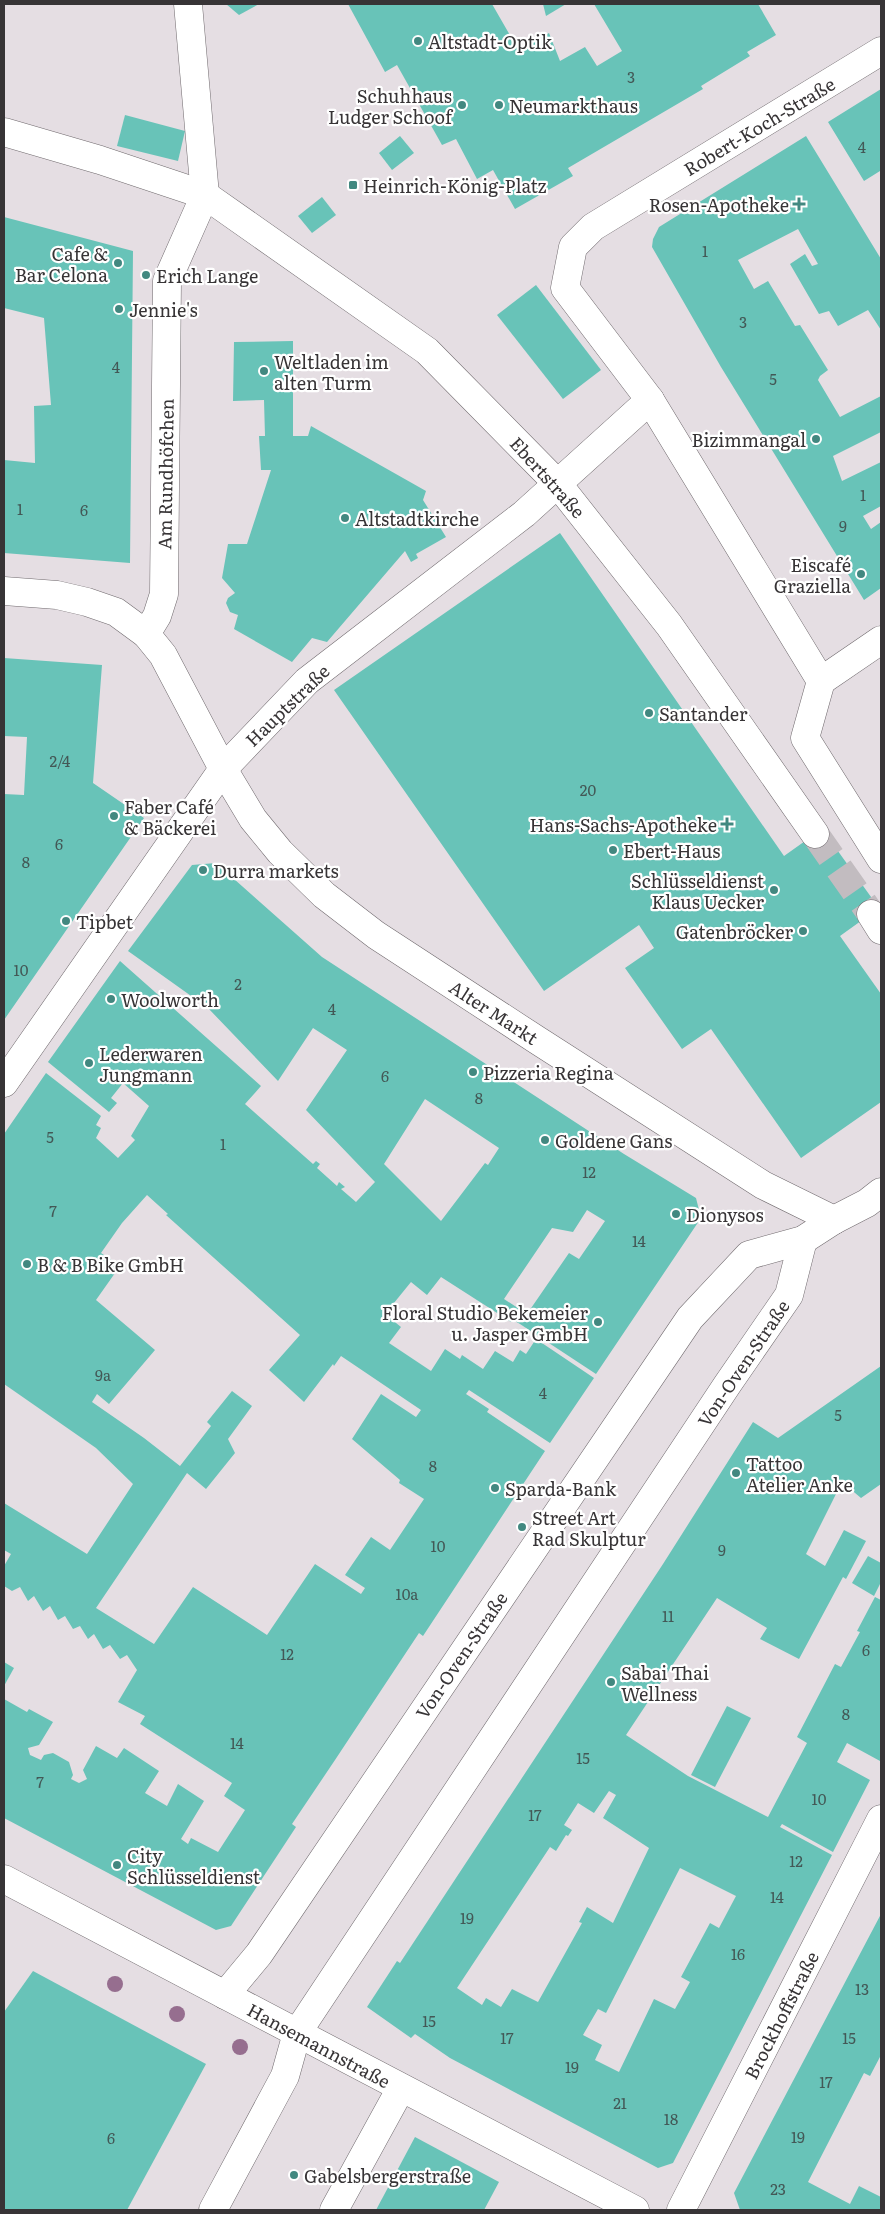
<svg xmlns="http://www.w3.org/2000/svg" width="885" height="2214" viewBox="0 0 885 2214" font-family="Literata,serif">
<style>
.building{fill:#68c3b8;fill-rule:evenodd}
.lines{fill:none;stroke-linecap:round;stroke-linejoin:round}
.street-tunnel{stroke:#c2bcc0;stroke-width:28;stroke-dasharray:28 14;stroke-linecap:butt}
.street-casing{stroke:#706a6e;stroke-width:29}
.street{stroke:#fff;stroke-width:28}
.tree{fill:#966e8f}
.poi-dot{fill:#428880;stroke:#fff;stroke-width:2}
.labels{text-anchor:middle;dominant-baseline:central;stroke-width:4.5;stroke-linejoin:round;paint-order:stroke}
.number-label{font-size:15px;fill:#435856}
.poi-label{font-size:18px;fill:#373436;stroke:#fff;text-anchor:start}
.street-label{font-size:18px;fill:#373436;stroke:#fff}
</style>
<rect width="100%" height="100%" fill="#e5dee3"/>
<!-- building -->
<g class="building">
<polygon points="226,4 259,4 239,15"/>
<polygon points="348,4 492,4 519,51 549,33 560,61 585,47 597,66 622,51 594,4 758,4 776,35 747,52 750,56 701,86 703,89 568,168 573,176 515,209 493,170 477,179 456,139 442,145 397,65 385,72"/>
<polygon points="543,4 566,4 546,16"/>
<polygon points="881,89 881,173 880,171 864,181 828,122"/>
<polygon points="125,115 185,131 178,161 117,146"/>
<polygon points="400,136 414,153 392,170 379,153"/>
<polygon points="806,136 881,259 881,330 868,310 838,326 829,311 819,314 790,264 805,254 812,266 818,264 798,229 738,260 754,289 768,281 795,326 800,325 828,370 820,376 818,380 840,417 881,396 881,432 833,456 842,481 881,462 881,506 863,516 871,529 881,522 881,588 864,600 721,367 652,247 653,239 659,227"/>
<polygon points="322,197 336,215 312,233 298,216"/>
<polygon points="4,217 133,251 130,563 4,553 4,460 35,463 34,406 51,405 44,318 4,308"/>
<polygon points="536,285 601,370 563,399 497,315"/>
<polygon points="293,341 293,436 308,436 311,426 426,491 423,500 446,537 416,554 418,558 411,562 405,551 327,642 312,638 292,662 234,629 238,615 230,612 226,603 228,598 235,593 222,578 228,544 247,544 271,470 261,470 259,436 265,436 264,400 233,401 234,342"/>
<polygon points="560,533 784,856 822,829 879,908 840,936 881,994 881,1102 801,1158 711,1029 682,1049 625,968 654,948 639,925 544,991 334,690"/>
<polygon points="4,658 102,665 93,783 144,818 4,1020 4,794 24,795 27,737 4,736"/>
<path d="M216,863L322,957L624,1154L696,1198L701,1218L596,1374L520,1324L513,1320L511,1322L441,1277L427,1295L411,1282L385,1314L401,1327L389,1343L431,1371L445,1349L460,1359L462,1355L483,1369L495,1351L513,1362L520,1350L526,1354L536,1339L594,1378L550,1443L469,1390L466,1394L489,1409L487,1412L545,1451L423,1636L419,1633L335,1760L292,1824L296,1827L231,1926L216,1930L4,1818V1699L27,1712L29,1709L53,1722L39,1745L28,1748L30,1755L41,1760L44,1755L53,1753L69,1762L73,1775L71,1779L79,1783L87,1779L83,1770L96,1746L117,1758L124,1748L159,1771L145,1793L167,1806L178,1784L204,1801L181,1839L188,1844L191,1838L218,1852L245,1810L224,1796L232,1783L140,1724L145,1716L118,1702L137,1670L127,1655L120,1659L110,1645L103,1649L94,1634L88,1639L80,1626L73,1629L65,1616L58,1620L50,1606L43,1611L34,1596L28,1601L20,1587L12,1591L4,1586V1566L11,1554L4,1550V1503L87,1554L133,1484L96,1448L4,1384V1134L46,1073L101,1116L96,1125L101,1128L96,1138L118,1158L135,1140L131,1136L149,1106L123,1083L111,1098L117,1103L109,1112L48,1062L120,961L261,1086L245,1104L313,1164L316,1161L320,1164L317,1168L337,1186L339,1182L345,1187L341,1189L356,1202L375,1182L306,1110L347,1050L313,1028L278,1081L208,1008L128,951L192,865ZM425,1099L499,1148L488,1165L485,1163L441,1221L384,1164ZM147,1195L168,1214L166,1215L300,1335L269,1370L304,1402L333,1364L334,1366L341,1356L421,1410L416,1417L381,1394L352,1439L400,1480L399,1483L424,1499L390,1550L371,1537L345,1575L365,1588L361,1594L315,1564L267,1635L193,1587L154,1644L96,1608L187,1473L206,1489L235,1453L228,1439L252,1406L232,1391L207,1422L211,1426L180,1466L144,1438L92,1402L97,1394L109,1404L155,1350L96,1300L120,1266L101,1253L122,1223ZM587,1210L605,1221L579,1259L569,1253L527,1314L504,1299L552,1228L573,1232Z"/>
<path d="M881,1366V1484L861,1498L842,1482L806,1554L825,1566L844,1530L866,1541L846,1579L843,1577L799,1659L760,1639L767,1628L717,1598L626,1735L688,1776L768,1817L807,1743L797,1737L835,1664L841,1667L860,1632L857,1631L875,1597L881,1600V1759L880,1761L847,1743L837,1762L870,1780L833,1852L782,1824L780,1827L832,1855L673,2163L658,2168L450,2058L415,2034L411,2038L367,2007L397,1961L400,1963L663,1564L753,1422L778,1438ZM609,1791L616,1795L603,1818L649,1848L613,1923L587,1907L579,1922L582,1923L538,2002L512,1989L501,2007L486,1998L482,2005L457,1988L550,1847L556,1851L566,1835L568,1836L572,1830L564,1825L578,1803L594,1813ZM680,1868L736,1896L719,1928L710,1923L681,1977L690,1982L675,2009L654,1999L619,2072L595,2060L602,2045L583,2035L598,2009L606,2013Z"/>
<polygon points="868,1556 881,1563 881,1582 874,1596 852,1583"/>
<polygon points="4,1662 14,1668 4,1686"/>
<polygon points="727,1706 751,1718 715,1787 691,1775"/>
<polygon points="881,1914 881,2055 870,2076 864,2073 808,2182 850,2204 859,2186 881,2197 881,2210 740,2210 734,2193"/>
<polygon points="33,1971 206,2064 127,2210 4,2210 4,2012"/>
<polygon points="415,2137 499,2182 484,2210 376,2210"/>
</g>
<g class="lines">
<!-- street-tunnel -->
<polyline class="street-tunnel" points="815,834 871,914"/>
<!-- street casing -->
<g class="street-casing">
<g id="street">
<polyline points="881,51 593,227 573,247 565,288 650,400 821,681 805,738 881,859"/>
<polyline points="4,132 100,160 205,195 427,351 557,483 669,625 815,834"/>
<polyline points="4,591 57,595 87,602 116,612 146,634 163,655 223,769 253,819 280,852 324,895 376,935 537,1040 763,1185 834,1220"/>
<polyline points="146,634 157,616 164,594 167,281 205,195 188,4"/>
<polyline points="821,681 881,640"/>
<polyline points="871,914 881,930"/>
<polyline points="4,1083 223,769 307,681 524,514 650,400"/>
<polyline points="4,1879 635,2210"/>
<polyline points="225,1995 259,1954 690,1318 749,1255 803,1240 834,1220 867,1203 881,1192"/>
<polyline points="213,2210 285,2076 297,2033 727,1385 789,1295 803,1240"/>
<polyline points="334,2210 401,2088"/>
<polyline points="681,2210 881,1819"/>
</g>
</g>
<!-- street -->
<use href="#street" class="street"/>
</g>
<!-- trees -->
<g class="tree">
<circle cx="115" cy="1984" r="8"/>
<circle cx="177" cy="2014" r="8"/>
<circle cx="240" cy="2047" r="8"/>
</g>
<!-- markers -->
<g class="poi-dot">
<circle cx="418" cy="41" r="5"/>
<circle cx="462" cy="105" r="5"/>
<circle cx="499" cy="105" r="5"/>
<rect x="348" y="180" width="10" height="10" rx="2.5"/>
<path d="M796.5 196.5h5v5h5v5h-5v5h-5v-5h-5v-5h5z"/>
<circle cx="118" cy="263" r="5"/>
<circle cx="146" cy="275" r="5"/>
<circle cx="119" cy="309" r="5"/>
<circle cx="264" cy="371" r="5"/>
<circle cx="816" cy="439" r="5"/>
<circle cx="345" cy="518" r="5"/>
<circle cx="861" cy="574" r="5"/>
<circle cx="649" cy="713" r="5"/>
<circle cx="114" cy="816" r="5"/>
<path d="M724.5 816.5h5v5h5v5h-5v5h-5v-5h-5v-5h5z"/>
<circle cx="613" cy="850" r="5"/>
<circle cx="203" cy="870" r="5"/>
<circle cx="774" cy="890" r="5"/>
<circle cx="66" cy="921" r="5"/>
<circle cx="803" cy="931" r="5"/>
<circle cx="111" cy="999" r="5"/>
<circle cx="89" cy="1063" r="5"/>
<circle cx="473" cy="1072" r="5"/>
<circle cx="545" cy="1140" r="5"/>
<circle cx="676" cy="1214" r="5"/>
<circle cx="27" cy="1264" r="5"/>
<circle cx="598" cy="1322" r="5"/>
<circle cx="736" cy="1473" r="5"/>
<circle cx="495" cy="1488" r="5"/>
<circle cx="522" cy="1527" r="5"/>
<circle cx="611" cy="1682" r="5"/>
<circle cx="117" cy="1865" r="5"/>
<circle cx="294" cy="2175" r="5"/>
</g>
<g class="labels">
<!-- number labels -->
<g class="number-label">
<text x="631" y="76">3</text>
<text x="862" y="146">4</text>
<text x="705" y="250">1</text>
<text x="743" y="321">3</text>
<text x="116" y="366">4</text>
<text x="773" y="378">5</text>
<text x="863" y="494">1</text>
<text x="20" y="508">1</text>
<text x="84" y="509">6</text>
<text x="843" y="525">9</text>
<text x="60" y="760">2/4</text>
<text x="588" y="789">20</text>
<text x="59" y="843">6</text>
<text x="26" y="861">8</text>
<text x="21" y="969">10</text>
<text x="238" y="983">2</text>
<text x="332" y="1008">4</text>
<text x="385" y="1075">6</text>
<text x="479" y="1097">8</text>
<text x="50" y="1136">5</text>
<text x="223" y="1143">1</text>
<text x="589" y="1171">12</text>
<text x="53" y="1210">7</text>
<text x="639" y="1240">14</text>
<text x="103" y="1374">9a</text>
<text x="543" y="1392">4</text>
<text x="838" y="1414">5</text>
<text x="433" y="1465">8</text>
<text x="438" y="1545">10</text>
<text x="722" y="1549">9</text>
<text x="407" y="1593">10a</text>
<text x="668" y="1615">11</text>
<text x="866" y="1649">6</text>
<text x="287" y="1653">12</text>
<text x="846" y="1713">8</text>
<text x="237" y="1742">14</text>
<text x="583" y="1757">15</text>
<text x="40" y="1781">7</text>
<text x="819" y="1798">10</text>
<text x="535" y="1814">17</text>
<text x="796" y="1860">12</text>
<text x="777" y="1896">14</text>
<text x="467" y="1917">19</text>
<text x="738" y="1953">16</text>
<text x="862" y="1988">13</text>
<text x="429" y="2020">15</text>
<text x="507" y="2037">17</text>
<text x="849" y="2037">15</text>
<text x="572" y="2066">19</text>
<text x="826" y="2081">17</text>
<text x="620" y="2102">21</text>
<text x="671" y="2118">18</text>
<text x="798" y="2136">19</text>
<text x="111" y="2137">6</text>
<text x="778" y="2188">23</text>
</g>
<!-- poi labels -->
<g class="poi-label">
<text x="428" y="41">Altstadt-Optik</text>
<text x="452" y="95" text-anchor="end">Schuhhaus<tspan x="452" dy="21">Ludger Schoof</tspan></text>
<text x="509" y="105">Neumarkthaus</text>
<text x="363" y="185">Heinrich-König-Platz</text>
<text x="789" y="204" text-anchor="end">Rosen-Apotheke</text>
<text x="108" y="253" text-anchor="end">Cafe &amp;<tspan x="108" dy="21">Bar Celona</tspan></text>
<text x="156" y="275">Erich Lange</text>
<text x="129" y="309">Jennie's</text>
<text x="274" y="361">Weltladen im<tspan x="274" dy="21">alten Turm</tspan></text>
<text x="806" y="439" text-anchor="end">Bizimmangal</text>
<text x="355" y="518">Altstadtkirche</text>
<text x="851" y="564" text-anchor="end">Eiscafé<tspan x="851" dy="21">Graziella</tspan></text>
<text x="659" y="713">Santander</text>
<text x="124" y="806">Faber Café<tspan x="124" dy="21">&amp; Bäckerei</tspan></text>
<text x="717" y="824" text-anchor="end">Hans-Sachs-Apotheke</text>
<text x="623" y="850">Ebert-Haus</text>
<text x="213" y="870">Durra markets</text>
<text x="764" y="880" text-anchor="end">Schlüsseldienst<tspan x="764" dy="21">Klaus Uecker</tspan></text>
<text x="76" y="921">Tipbet</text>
<text x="793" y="931" text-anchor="end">Gatenbröcker</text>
<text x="121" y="999">Woolworth</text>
<text x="99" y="1053">Lederwaren<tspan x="99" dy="21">Jungmann</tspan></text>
<text x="483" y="1072">Pizzeria Regina</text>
<text x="555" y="1140">Goldene Gans</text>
<text x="686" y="1214">Dionysos</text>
<text x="37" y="1264">B &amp; B Bike GmbH</text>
<text x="588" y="1312" text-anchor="end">Floral Studio Bekemeier<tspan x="588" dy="21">u. Jasper GmbH</tspan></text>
<text x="746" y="1463">Tattoo<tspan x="746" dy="21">Atelier Anke</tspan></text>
<text x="505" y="1488">Sparda-Bank</text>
<text x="532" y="1517">Street Art<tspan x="532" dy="21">Rad Skulptur</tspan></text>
<text x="621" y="1672">Sabai Thai<tspan x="621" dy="21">Wellness</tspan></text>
<text x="127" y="1855">City<tspan x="127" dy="21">Schlüsseldienst</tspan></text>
<text x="304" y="2175">Gabelsbergerstraße</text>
</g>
<!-- street labels -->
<g class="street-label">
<text transform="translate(759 126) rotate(-31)">Robert-Koch-Straße</text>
<text transform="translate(165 474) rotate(-89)">Am Rundhöfchen</text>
<text transform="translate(548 477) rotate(48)">Ebertstraße</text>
<text transform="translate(287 705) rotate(-44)">Hauptstraße</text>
<text transform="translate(494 1012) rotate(33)">Alter Markt</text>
<text transform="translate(743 1363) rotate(-56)">Von-Oven-Straße</text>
<text transform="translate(461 1655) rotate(-56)">Von-Oven-Straße</text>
<text transform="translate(781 2015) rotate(-63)">Brockhoffstraße</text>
<text transform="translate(319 2045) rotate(28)">Hansemannstraße</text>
</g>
</g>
<!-- border -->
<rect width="885" height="2214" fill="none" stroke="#373436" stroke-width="10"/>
</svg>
